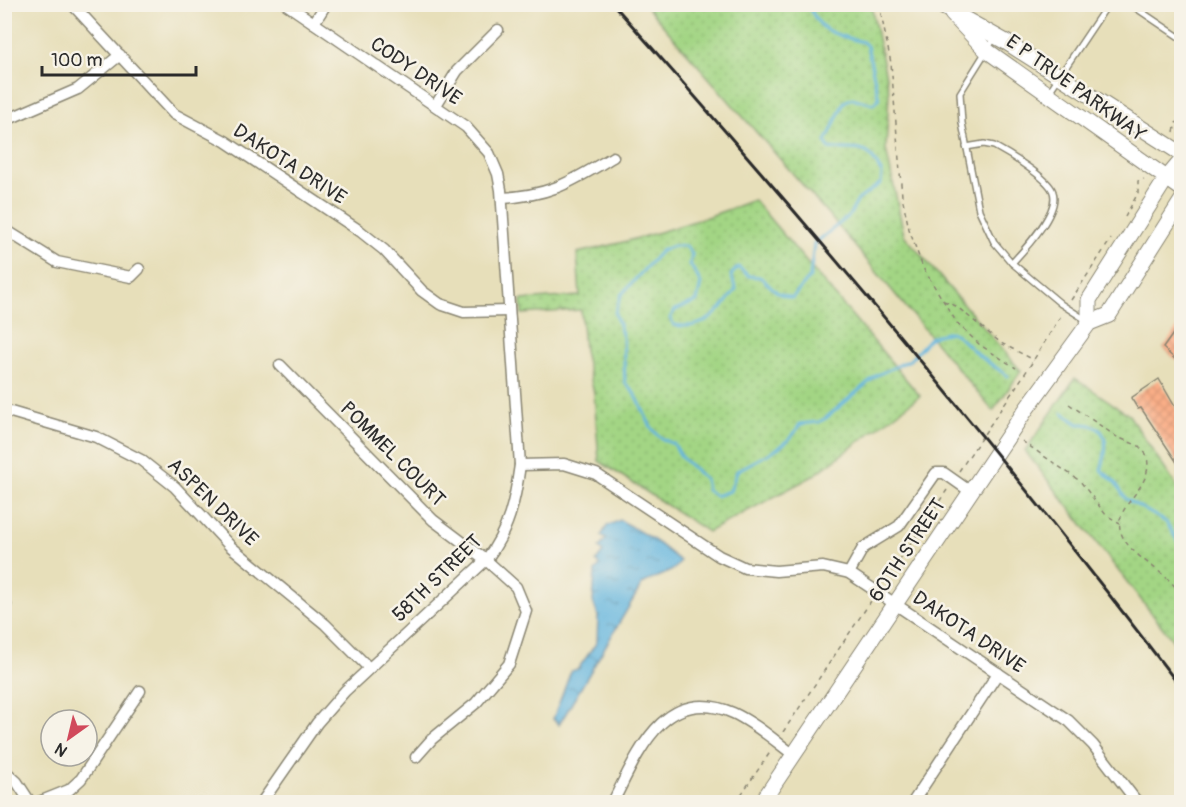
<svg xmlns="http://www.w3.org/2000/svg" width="1186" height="807" viewBox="0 0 1186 807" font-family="Pangolin,sans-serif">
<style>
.park{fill:url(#park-dots);stroke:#678058;stroke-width:1.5}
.water{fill:url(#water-ripples);stroke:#477084;stroke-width:1.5}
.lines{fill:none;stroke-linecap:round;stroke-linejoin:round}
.stream{stroke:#63b5de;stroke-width:3}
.building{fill:url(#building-cross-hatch)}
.lane-casing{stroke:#898572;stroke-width:8}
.street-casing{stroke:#898572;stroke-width:13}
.secondary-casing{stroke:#898572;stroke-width:17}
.path{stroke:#898572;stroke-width:1.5;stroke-dasharray:4.5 4.5;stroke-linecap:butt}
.lane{stroke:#fff;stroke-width:5}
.street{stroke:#fff;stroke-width:10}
.secondary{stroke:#fff;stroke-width:15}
.rail{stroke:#2b2b2b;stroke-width:3}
.labels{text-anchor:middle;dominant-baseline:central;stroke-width:5;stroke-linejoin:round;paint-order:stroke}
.street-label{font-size:20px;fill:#2b2b2b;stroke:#f7f3e8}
</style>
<defs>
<pattern id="park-dots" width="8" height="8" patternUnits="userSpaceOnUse" patternTransform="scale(1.5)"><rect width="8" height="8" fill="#a3d584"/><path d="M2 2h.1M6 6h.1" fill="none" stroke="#8cb772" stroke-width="1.8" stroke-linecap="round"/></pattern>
<pattern id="water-ripples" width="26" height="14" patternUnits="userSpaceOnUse" patternTransform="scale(1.5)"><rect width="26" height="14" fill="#63b5de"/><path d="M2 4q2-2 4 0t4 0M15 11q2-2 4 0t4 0" fill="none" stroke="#5293b4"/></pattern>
<pattern id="building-cross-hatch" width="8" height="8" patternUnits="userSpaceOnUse" patternTransform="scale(1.5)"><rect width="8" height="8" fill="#faae87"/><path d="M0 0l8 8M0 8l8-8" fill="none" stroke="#d69675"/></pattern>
</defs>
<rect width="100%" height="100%" fill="#f7f3e8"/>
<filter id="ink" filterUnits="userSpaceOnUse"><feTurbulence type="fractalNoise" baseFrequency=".0167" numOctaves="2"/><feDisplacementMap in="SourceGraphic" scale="12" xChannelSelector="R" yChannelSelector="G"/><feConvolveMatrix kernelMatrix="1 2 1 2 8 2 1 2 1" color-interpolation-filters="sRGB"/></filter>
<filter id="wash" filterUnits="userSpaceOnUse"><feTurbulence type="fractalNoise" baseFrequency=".008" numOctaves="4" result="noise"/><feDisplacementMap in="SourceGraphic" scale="24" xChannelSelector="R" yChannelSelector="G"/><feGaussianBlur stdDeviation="1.35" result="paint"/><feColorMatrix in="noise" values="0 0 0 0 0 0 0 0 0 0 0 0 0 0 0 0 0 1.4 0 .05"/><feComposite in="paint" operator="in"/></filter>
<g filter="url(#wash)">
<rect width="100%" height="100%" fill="#e7dfba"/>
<!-- park -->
<g class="park">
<polygon points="645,5 871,5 889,91 886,149 904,235 1021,371 993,411 828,214"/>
<path d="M754,200L920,396L813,476L708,532L599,461L594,393L584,351L581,310L522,314L521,300L580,296L577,253C638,240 696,222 754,200Z"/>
<polygon points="1075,378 1129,415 1181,493 1181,651 1025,451"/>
</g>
<!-- water -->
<path class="water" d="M620,520L654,540L680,561C673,577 652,574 641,586L559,725L553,719L571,671L578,669L597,642L598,616L593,602L595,571L600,566L596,561L603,552L599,548L606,539L601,536L607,526Z"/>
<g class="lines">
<!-- stream -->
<g class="stream">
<path d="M809,4C818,34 838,35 863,42L867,46L879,99L873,104L852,98L844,102L826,142L829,148C840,151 858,146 868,153C873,157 878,167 882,173L881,183L858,200L849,216L814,244L810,277L792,298L778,293L760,277L749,276L738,267L731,275L736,289C720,312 705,331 674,325L670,318L675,310L697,301L701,283L690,264L692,254L686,246H673L661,251L621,295L615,313L623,337L625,383C648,402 642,435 674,444L682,458L705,479L707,490L715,496L730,491L737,471C759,457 788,449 800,424L819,422L826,418L877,375L910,360L930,338L937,335L951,332L957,335L978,355L1008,376"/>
<path d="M1063,413L1078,424C1111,422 1108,448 1101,470L1115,482L1126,499L1166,522L1182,548"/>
</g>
</g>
<g id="blocks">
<!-- building -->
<g class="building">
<polygon points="1182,321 1182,356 1177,361 1163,348"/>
<polygon points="1159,379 1182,419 1182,470 1141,408 1138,409 1131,398"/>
</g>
</g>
</g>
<g filter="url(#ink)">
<use href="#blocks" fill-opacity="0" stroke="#898572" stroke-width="1.5"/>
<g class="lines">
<!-- lane casing -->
<g class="lane-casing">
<g id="lane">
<polyline points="1130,4 1182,39"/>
<polyline points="995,37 960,93 962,123 979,210 994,242 1012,263 1061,304 1086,320"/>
<polyline points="1049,92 1108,4"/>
<path d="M966,147L984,144L994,146C1007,153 1049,178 1053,192C1060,212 1025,249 1012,263"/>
</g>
</g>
<!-- street casing -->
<g class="street-casing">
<g id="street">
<polyline points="72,4 174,114 225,141 360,231 384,250 422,291 440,304 464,312 509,311"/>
<polyline points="314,23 326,4"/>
<polyline points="436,105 457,71 498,30"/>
<polyline points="4,121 78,89 120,55"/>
<path d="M502,198C553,195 570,182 613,157"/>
<polyline points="4,229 57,262 131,277 139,269"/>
<polyline points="280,365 433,520 486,560 516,587 526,611 509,664 476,703 432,739 416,757"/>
<polyline points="4,410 96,437 141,460 175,487 230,546 325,624 369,668"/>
<polyline points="520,465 564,464 596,474 719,556 745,568 776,571 823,567 849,573 1069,721 1093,745 1137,802"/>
<polyline points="849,573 863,548 899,526 936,473 944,473 971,492"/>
<polyline points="4,607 6,605"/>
<polyline points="4,770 17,782 30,802"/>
<polyline points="39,802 69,790 81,779 140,691"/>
<path d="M262,802L317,723L345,691L486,560C509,530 515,501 520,465L501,190L498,174L489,153L466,127L286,4"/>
<path d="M613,802C637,755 664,683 733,713C755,723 775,741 794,755"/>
<polyline points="913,802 998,673"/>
</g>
</g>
<!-- secondary casing -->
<g class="secondary-casing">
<g id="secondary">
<polyline points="938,4 1006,42 1182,154"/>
<polyline points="952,14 986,50 1182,189"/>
<polyline points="1089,323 1089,300 1166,179 1182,160"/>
<polyline points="762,802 1027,408 1089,323 1109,315 1182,200"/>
</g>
</g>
<!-- path -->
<g class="path">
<polyline points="879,4 891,63 902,196 909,229 923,268 957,323 980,345 1016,368"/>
<polyline points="1174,132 1176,123 1182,120"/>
<polyline points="1125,217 1138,193 1138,181 1144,179"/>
<polyline points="1071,300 1111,239"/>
<polyline points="944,301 956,306 1001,343 1034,360"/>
<path d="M1069,404L1117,437L1139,446L1146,454C1157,486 1115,503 1120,529C1126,557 1169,570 1182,597"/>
<polyline points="1022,441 1080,481 1106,515 1120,523"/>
<polyline points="959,471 1028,369 1062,314"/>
<polyline points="884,583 947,490"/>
<polyline points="783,732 871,601"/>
<polyline points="736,802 771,751"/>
</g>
<!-- lane -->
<use href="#lane" class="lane"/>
<!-- street -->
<use href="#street" class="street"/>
<!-- secondary -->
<use href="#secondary" class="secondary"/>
<!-- rail -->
<path class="rail" d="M613,4C811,226 1002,453 1182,689"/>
</g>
</g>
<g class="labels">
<!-- street labels -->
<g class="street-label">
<text transform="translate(416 71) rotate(34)">CODY DRIVE</text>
<text transform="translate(1076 88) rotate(36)">E P TRUE PARKWAY</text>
<text transform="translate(290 164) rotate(33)">DAKOTA DRIVE</text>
<text transform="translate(393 454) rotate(45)">POMMEL COURT</text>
<text transform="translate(213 502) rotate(44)">ASPEN DRIVE</text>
<text transform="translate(907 550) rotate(-56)">60TH STREET</text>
<text transform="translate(437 578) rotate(-44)">58TH STREET</text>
<text transform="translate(969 632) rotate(34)">DAKOTA DRIVE</text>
</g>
</g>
<!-- margin -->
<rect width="1186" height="807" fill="none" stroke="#f7f3e8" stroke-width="24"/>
<!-- north arrow -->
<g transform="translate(69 738) rotate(214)"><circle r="28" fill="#f7f3e8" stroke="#a5a39c" stroke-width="1.5"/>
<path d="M0-4.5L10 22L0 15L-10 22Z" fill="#d1495b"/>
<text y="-9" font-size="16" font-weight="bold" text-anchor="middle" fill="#2b2b2b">N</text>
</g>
<!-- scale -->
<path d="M42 66v9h154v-9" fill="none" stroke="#2b2b2b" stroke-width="3"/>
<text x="51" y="66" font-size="18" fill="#2b2b2b" stroke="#f7f3e8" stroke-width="4.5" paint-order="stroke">100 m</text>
</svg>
